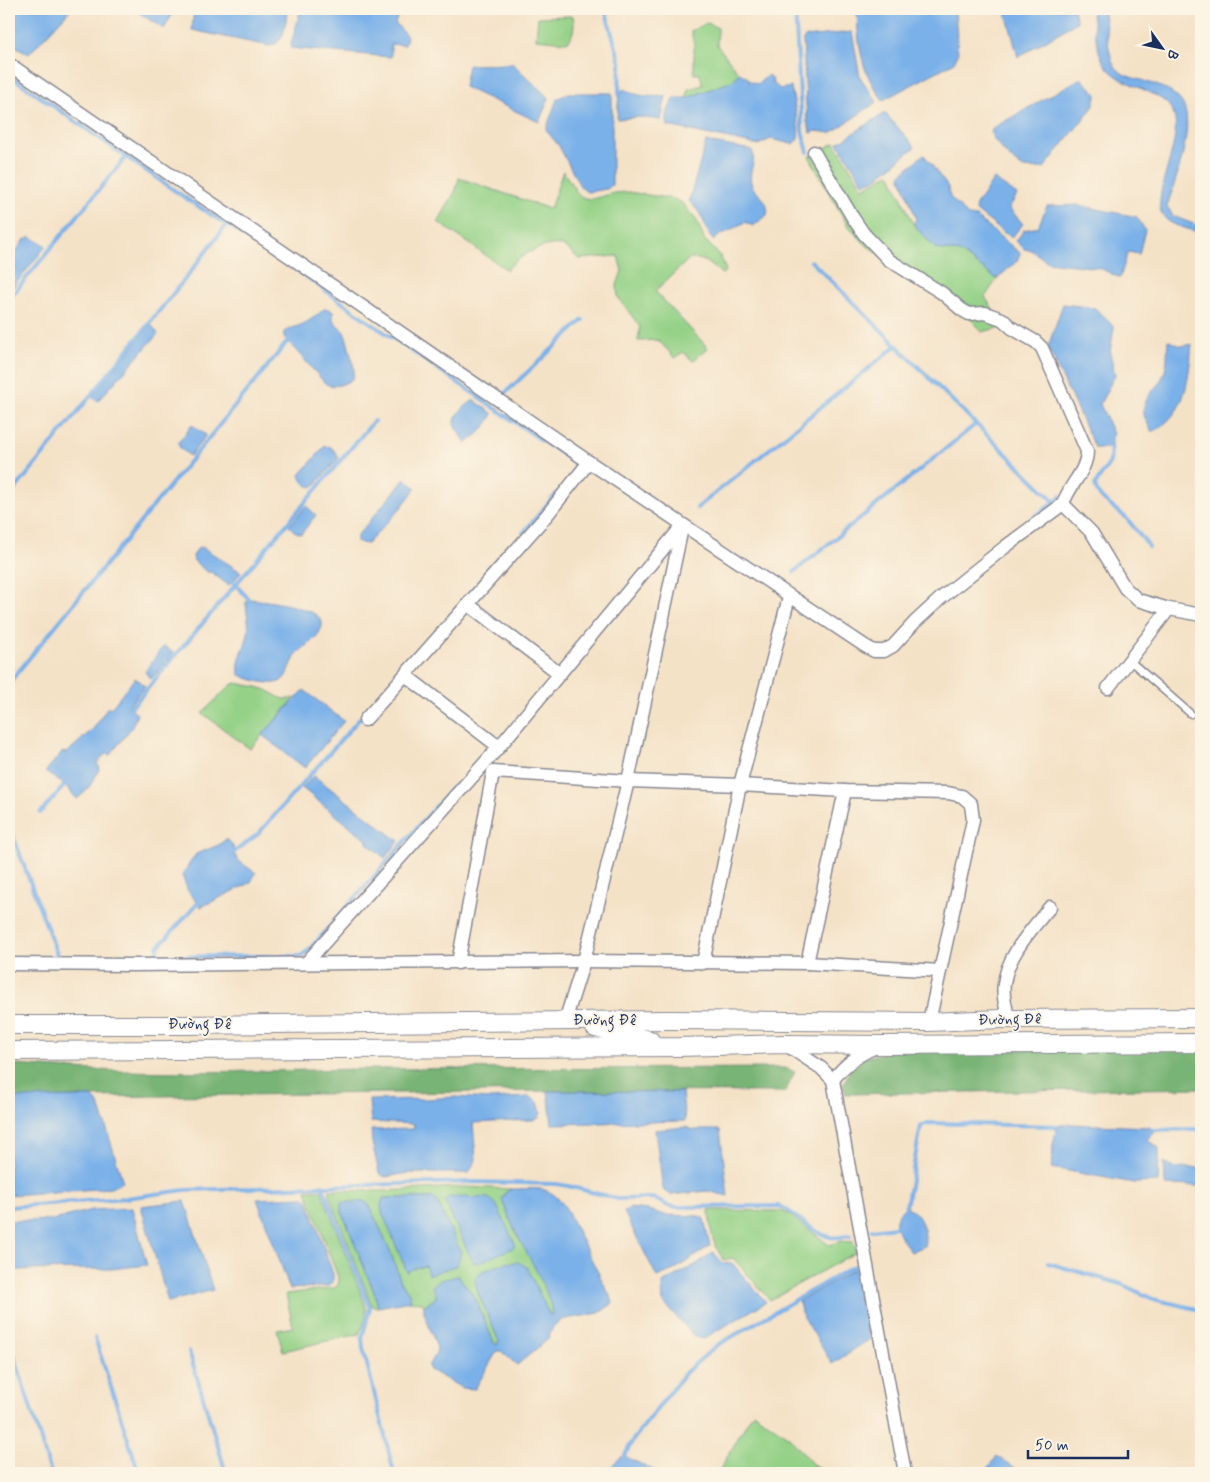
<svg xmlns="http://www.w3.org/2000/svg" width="1210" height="1482" viewBox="0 0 1210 1482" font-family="Mynerve,sans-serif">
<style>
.green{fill:#95d288;stroke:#588073;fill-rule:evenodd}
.forest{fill:#78b474;stroke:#4a7269}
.water{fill:#7ab1e9;stroke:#4a70a4}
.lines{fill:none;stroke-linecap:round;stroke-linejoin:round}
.stream{stroke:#7ab1e9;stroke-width:4}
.lane-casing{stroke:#888892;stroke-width:9}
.street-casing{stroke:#888892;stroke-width:15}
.secondary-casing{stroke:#888892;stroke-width:20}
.lane{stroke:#fff;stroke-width:6}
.street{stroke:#fff;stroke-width:12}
.secondary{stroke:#fff;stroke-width:18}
.labels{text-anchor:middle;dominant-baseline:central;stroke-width:4;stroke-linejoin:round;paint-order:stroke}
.street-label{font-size:15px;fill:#1b2f5e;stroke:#fcf5e5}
</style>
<rect width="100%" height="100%" fill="#fcf5e5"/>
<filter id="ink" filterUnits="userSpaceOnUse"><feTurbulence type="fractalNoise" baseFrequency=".02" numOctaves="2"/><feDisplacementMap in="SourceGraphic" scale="10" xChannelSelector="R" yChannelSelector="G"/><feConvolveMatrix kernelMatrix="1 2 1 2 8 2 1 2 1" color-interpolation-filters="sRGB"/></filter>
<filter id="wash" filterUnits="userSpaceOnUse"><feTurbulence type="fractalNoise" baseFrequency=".0096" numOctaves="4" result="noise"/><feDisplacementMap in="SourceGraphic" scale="20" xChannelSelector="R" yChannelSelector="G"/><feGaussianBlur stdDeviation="1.12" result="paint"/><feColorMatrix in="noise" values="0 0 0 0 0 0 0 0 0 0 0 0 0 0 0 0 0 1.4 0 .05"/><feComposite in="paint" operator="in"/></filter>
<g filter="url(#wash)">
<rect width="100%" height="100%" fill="#f4e2c7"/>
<!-- green -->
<g class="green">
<path d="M573,16C575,24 574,36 567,42L536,39L538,17Z"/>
<polygon points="707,23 718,28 717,45 739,73 733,81 687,98 688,89 703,85 700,74 694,74 694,44 691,31"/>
<polygon points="835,143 863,188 890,173 914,225 936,249 960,252 997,279 985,297 1004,327 981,332 970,317 866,245 848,226 809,156"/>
<path d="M563,171L578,194L584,198L592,199L614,193L628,192L674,199L682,203L697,221L704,239L721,257L726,271L722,274C712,266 701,255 688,260L655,291L708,348L693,361L683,352L675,358L658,340L638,341L640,327L618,297L617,285L622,271L618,256L579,259C574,255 566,246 560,245C544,242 515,258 507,270L438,222L455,192L459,178L550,209Z"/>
<path d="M236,683C245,685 255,686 264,689C277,694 279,702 295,698L250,749L202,713L231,685Z"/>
<path d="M463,1187L512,1189L506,1192L502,1200C506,1209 510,1219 514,1229C526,1253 550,1288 553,1314H549L545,1306L478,1293L499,1341L497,1345L494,1343L474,1296L458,1276L433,1286L436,1294V1298L424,1306L421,1302L410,1301V1295L401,1282L389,1248L369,1205L342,1203L341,1209L376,1297L378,1307L372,1306L329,1194L330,1190L384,1191ZM384,1198H432L457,1265L429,1274L425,1266L414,1268Z"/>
<path d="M306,1190H321L365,1304C368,1315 364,1324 359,1334L283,1351L277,1330L293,1327L286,1294L334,1288L338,1285L339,1280Z"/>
<path d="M709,1210L781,1211L789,1214L829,1245L842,1241L853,1242L858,1251L770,1300L733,1258L724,1260C711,1242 711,1232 709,1210Z"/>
<polygon points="753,1412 789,1437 814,1466 824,1471 835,1470 848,1473 718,1473"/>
</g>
<!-- forest -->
<g class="forest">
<path d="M1201,1048V1088L846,1094L843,1086C852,1059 867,1056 892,1051Z"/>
<path d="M9,1064C127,1076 245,1071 364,1069C504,1068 645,1069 785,1068L795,1072L785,1092L548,1091L9,1098Z"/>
</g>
<!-- water -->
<g class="water">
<polygon points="9,9 71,9 29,54 17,47 9,47"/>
<polygon points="133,9 175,9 164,29"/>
<path d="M194,9H281L287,11V15C284,29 285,43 269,46L192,30Z"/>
<polygon points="301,9 401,9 395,23 407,36 405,45 391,44 391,57 290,48"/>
<path d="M857,9H955L958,55L953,63L883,100C860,71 858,44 857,9Z"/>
<polygon points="1005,9 1074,9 1077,22 1018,57"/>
<path d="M1091,9H1103C1106,23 1108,54 1114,65C1123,78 1134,77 1147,82C1158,85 1172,91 1180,100C1198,120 1175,182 1167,206L1173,216L1201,227V233C1190,229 1170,226 1163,216C1150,197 1183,143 1174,115C1166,88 1117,89 1103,61C1096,48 1094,24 1091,9Z"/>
<polygon points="852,32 860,77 877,102 831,133 816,131 811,133 807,122 803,40 805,37"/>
<polygon points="513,64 549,98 539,122 464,87 468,65"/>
<path d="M739,73L747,77L749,81L758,84L768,75L773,79L772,82L780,89L791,87C793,98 800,128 798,138C797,142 795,142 792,144L771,139L758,145L668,126C665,115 669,107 675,98H687L733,81Z"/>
<path d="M1081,78L1097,94L1093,107L1044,168C1038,168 1030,169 1024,168C1015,164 993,142 991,133L993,128Z"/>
<path d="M624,89C638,97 650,97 666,96L661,120L639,117L617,119L619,93Z"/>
<polygon points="569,93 612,93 612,185 607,189 587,192 580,186 559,146 546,130 557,99"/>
<polygon points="885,113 915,147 877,178 864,184 838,143"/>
<path d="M706,142L752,150C757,160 748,172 751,183C755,196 770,197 767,215L753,226L745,222L717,237L714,241C708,235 708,230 704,222C701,214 696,208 689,201Z"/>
<polygon points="923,155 925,156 948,187 950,197 968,216 976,217 1020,253 1017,261 997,279 960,252 936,249 914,225 916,218 900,175"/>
<polygon points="994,179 1017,195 1009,208 1023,224 1012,237 1003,232 975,210 976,205"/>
<polygon points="1077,205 1137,217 1145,230 1139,254 1128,252 1120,278 1100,268 1048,262 1031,250 1024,249 1016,241 1024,230 1038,227 1047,206"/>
<polygon points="31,237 46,246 9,292 9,262 24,240"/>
<polygon points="1063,304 1095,308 1114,327 1110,353 1115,375 1100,404 1113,434 1111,448 1095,448 1048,347"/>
<path d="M324,309H329L333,312V320L344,332L347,340L354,368L353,378C346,384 335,388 326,384L284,337V332C290,328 297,327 303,324C311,320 318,315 324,309Z"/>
<polygon points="151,324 158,334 98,401 92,397"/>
<path d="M1168,340L1181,346L1192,344C1188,380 1188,413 1152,432C1149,426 1145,420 1144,414C1140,400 1158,388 1163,376C1168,366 1167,351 1168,340Z"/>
<path d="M474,400L493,414C486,427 479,435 466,443C463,437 454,427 455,421C456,413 468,404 474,400Z"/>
<polygon points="192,425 206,435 190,456 180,448 178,443"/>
<path d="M325,446L331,447L338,455V459L313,487C306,486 302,482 300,475Z"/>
<polygon points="405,479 416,488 400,509 367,544 357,542 357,536"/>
<polygon points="306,506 316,515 301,534 294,531 289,526"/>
<polygon points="202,547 241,572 233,582 228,585 211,572 207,572 194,561 193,556 198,548"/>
<path d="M249,599C261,600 327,607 322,626C319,639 305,645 297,654C291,662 288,679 279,682C272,686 245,679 239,674C237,656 245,650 248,634C250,624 246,612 246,602Z"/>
<path d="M164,646L174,653L151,679L145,672C152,663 156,654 164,646Z"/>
<path d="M135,678L145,686L129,706L137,714L132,727L110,755L105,754L97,764L100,767C94,781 88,790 77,799L65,785L45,772L62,752L67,753L94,728L107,708L112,707Z"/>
<polygon points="304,690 344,721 305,768 262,735"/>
<polygon points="314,776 399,841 385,858 367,843 367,840 302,788"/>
<path d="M226,839L233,845C233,861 244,864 256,873L250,883L201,907L188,891L182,875L196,854L219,845Z"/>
<polygon points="548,1091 682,1092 685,1121 552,1124"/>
<polygon points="92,1097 99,1104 123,1182 111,1188 9,1195 9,1098"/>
<polygon points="454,1097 490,1099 530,1097 538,1102 541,1112 539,1118 533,1120 473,1123 476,1160 469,1173 408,1173 385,1177 379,1173 372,1142 371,1130 414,1129 414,1124 371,1122 369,1100 428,1099"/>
<polygon points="1069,1124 1150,1127 1154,1132 1148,1140 1159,1148 1158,1182 1134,1183 1052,1168 1053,1145 1057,1126"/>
<polygon points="686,1127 693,1130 720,1130 728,1196 707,1191 671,1195 663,1189 655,1130"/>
<polygon points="1164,1162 1173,1168 1201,1168 1201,1186 1165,1185"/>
<path d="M512,1189C537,1189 549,1184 565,1207L613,1302L611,1305L599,1313L560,1320L553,1327L547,1340L517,1365L501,1351H497L475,1389L462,1388L430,1370L428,1366L436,1353L437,1348L424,1312V1306L436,1298V1294L432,1286L441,1280L458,1276L474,1296L494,1343L497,1345L499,1341L478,1293L475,1280L481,1272L505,1263L518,1262L527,1267L549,1314H552C550,1288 525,1252 514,1229C510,1219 506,1209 502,1200L506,1192Z"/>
<polygon points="304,1197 308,1201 333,1274 333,1282 328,1286 290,1289 257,1199"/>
<polygon points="448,1197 489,1198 496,1204 515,1244 513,1248 478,1263 473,1262 445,1202"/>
<polygon points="383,1198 433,1198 437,1201 461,1252 457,1265 429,1275 425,1266 414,1268 407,1272 382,1212 381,1205"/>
<polygon points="185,1201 213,1290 168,1302 141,1206"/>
<polygon points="364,1201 369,1205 389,1248 401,1282 410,1295 410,1301 378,1307 376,1297 341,1209 341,1203"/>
<path d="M906,1207C920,1211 928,1233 924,1246L911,1252C901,1237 885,1221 906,1207Z"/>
<polygon points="132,1208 147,1265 111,1269 9,1270 9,1221 53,1220 92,1210"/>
<polygon points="629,1208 648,1210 664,1215 699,1216 704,1219 710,1246 674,1270 657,1277 624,1212"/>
<polygon points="713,1252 724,1264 732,1263 766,1302 703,1339 694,1336 663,1302 662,1289 664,1282 697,1264"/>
<polygon points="858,1267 870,1339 832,1364 801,1312 799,1301"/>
<polygon points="997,1456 1023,1473 985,1473"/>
<polygon points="620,1457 628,1458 660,1473 606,1473"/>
</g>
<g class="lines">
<!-- stream -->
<g class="stream">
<polyline points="605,9 620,62 619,93"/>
<polyline points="795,9 802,131 808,152"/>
<polyline points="9,75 184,197 297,270 368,321 572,461 576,466 573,474"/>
<polyline points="811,261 1055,502"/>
<polyline points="9,299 126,157"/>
<polyline points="501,397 583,320"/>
<path d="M1111,448L1110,462L1095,485C1098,502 1116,507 1127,519C1135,528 1142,538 1149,547"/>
<polyline points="9,497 189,274 227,224"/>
<polyline points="697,508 896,346"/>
<polyline points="1027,523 1058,499 1060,496"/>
<polyline points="523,533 557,493"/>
<polyline points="794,572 976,424"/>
<polyline points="233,582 249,599"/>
<polyline points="9,683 288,341"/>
<polyline points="131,708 374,421"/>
<polyline points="40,813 65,785"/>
<polyline points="9,825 58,957 301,956 308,951 454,786"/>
<polyline points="233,853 258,834 361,717"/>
<polyline points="158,957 158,947 198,903"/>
<polyline points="1152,1130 1201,1129"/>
<polyline points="322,1185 370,1308 362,1339 363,1348 394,1473"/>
<path d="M9,1207L126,1198L185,1190L471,1182L556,1184L568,1186L618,1199L653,1198L668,1206L676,1207L779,1206C797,1213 811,1233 830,1237C835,1239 844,1236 850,1236"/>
<polyline points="906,1207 921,1126 928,1123 1057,1126"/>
<polyline points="872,1230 896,1227"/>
<polyline points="1048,1263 1121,1284 1153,1299 1201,1310"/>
<polyline points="95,1338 139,1473"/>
<polyline points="9,1339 51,1473"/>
<polyline points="189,1351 226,1473"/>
<polyline points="624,1457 633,1440 686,1372 716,1346 854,1266"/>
</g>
</g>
</g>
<g filter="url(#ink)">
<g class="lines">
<!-- lane casing -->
<g class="lane-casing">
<polyline id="lane" points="1129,660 1191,714"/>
</g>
<!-- street casing -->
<g class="street-casing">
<g id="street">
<path d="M9,64L589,462L865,646L874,651H884L893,646L915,622L941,598L1005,547L1063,504C1069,485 1087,471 1087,451L1042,348L1036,342L1012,328L1002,319L985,313L969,314L962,310L942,293L889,260L864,234L853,218L814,152"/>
<polyline points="1063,504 1092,533 1125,588 1138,600 1169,609 1201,615"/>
<polyline points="469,605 560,674"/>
<polyline points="405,675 499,747"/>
<polyline points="1108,688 1169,609"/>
<polyline points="365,720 547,515 589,462"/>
<polyline points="306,963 499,747 683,525"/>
<polyline points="458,963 493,772 628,781 740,785 789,597"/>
<polyline points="703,963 740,785 845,791 948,793 962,796 971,804 973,820 929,1022"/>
<polyline points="807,963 845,791"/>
<polyline points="9,964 135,965 584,961 807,963 940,971"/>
<path d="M1009,1019C1006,1008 1002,996 1004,984C1007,955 1032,929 1050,907"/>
<polyline points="565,1021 584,961 628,781 682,528"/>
<polyline points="785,1044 821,1068 833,1080 905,1473"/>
<path d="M833,1080C845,1064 858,1055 876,1047"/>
</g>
</g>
<!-- secondary casing -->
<g class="secondary-casing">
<g id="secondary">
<polyline points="9,1025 180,1025 669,1020 929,1022 1001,1019 1201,1018"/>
<polyline points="595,1028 650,1040"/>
<polyline points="9,1051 679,1047 785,1044 881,1045 1201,1043"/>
</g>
</g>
<!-- lane -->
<use href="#lane" class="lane"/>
<!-- street -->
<use href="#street" class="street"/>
<!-- secondary -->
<use href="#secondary" class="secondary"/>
</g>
</g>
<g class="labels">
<!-- street labels -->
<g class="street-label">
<text transform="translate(1010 1020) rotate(-1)">Đường Đê</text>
<text x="605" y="1021">Đường Đê</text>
<text x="200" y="1025">Đường Đê</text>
</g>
</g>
<!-- margin -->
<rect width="1210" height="1482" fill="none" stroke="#fcf5e5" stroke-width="30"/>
<!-- north arrow -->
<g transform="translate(1162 48) rotate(123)" stroke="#fcf5e5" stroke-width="4" paint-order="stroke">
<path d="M0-4L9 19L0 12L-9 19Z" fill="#1b2f5e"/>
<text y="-8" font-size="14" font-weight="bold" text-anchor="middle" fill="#1b2f5e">B</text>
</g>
<!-- scale -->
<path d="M1028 1450v8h100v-8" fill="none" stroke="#1b2f5e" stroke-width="2.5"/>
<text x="1035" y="1450" font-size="15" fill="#1b2f5e" stroke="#fcf5e5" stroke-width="4" paint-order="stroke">50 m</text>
</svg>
